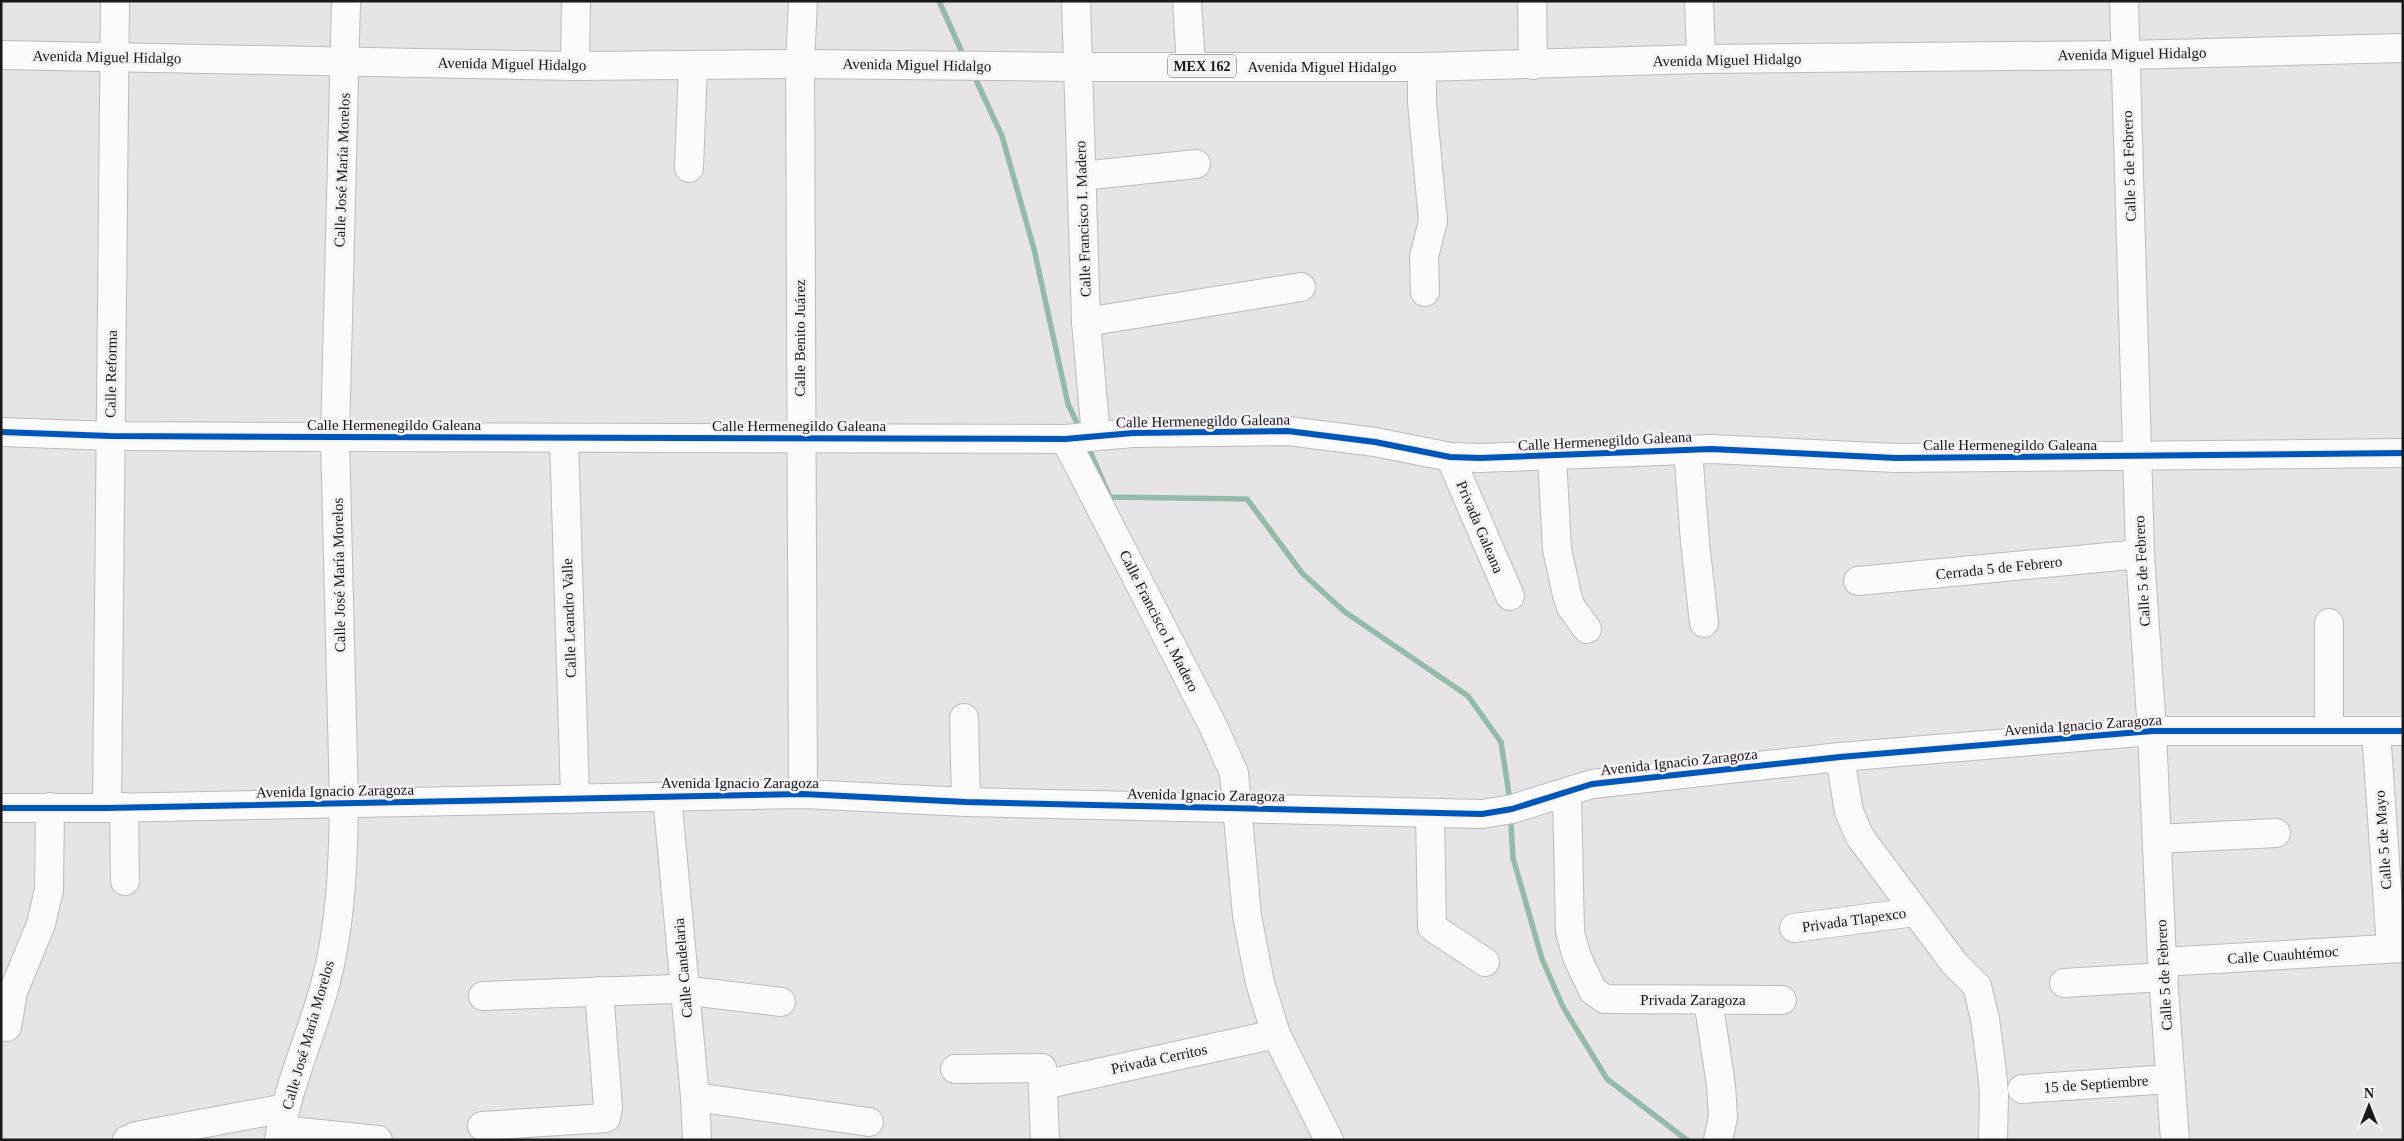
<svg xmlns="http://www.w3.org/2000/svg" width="2404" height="1141" viewBox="0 0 2404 1141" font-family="Georgia,serif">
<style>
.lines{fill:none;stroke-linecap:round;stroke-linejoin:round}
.stream{stroke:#94bba7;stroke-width:5.5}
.minor-casing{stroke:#bcbabc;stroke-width:30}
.major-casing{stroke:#bcbabc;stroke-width:30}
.minor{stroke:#fbfbfb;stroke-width:28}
.major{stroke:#fbfbfb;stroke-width:28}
.cycleway-casing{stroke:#f5f0f5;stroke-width:9}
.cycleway{stroke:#0057b8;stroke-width:6}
.labels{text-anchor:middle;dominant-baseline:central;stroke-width:5;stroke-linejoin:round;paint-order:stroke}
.shield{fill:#f5f0f5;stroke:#5b595c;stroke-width:1}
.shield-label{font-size:14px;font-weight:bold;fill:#19181a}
.street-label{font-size:15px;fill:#19181a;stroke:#f5f0f5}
</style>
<rect width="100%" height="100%" fill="#e6e4e7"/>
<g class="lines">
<!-- stream -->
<g class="stream">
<polyline points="939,1 961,50"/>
<polyline points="977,82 1002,136 1034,249 1068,404 1077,423"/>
<polyline points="1090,451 1110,497 1247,499 1302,573 1345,612 1468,696 1501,742 1509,794"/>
<polyline points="1511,824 1513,858 1542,959 1563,1007 1607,1079 1687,1140"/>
</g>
<!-- minor casing -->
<g class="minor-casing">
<g id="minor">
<polyline points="1076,1 1086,322 1096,436"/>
<polyline points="1187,1 1191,66"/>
<polyline points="1532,1 1533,65"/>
<polyline points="1699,1 1701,59"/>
<polyline points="2124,1 2140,554 2152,731 2162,962 2175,1140"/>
<polyline points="575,66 576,1"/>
<polyline points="1422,67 1422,102 1433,221 1424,257 1425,292"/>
<polyline points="689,168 693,65"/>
<polyline points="1082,176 1196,164"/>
<polyline points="1086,322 1301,287"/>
<polyline points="1,432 110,436 335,437 1065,439 1133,433 1288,431 1375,442 1450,457 1480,458 1711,449 1896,458 2403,453"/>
<polyline points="564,438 575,797"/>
<polyline points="1065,439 1213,726 1234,773 1247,916 1260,983 1276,1034 1329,1140"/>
<polyline points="1688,450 1695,542 1704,623"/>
<polyline points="1450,457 1510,596"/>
<polyline points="1552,457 1557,549 1567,595 1571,607 1587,629"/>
<polyline points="1858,581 2140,554"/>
<polyline points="2329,623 2329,731"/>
<polyline points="964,718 966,802"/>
<polyline points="2376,731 2391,948"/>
<polyline points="1840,757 1849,812 1860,837 1954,963 1977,986 1985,1019 1991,1064 1994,1093 1993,1140"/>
<polyline points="1567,793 1570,932 1577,957 1593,991 1605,999 1782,1000"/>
<polyline points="803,794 800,64 803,1"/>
<polyline points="667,796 695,1097 697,1140"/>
<polyline points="124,807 125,881"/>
<polyline points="1,808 107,808 803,794 966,802 1482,814 1512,809 1592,784 1840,757 2152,731 2403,731"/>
<polyline points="107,808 115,1"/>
<polyline points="1430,814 1432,927 1485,962"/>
<polyline points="2157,839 2276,833"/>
<polyline points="1794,928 1914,912"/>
<polyline points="2162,962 2403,948"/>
<polyline points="2064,983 2164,977"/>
<polyline points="483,996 673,989 781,1002"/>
<polyline points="1708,1000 1721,1085 1723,1117 1718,1140"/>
<polyline points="7,1027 13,992 41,924 49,890 50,807"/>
<polyline points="955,1069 1042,1068 1045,1140"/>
<polyline points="1043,1085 1276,1034"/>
<polyline points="2022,1089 2170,1079"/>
<polyline points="695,1097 869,1122"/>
<polyline points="482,1126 606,1118 608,1107 599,991"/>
<polyline points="281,1130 378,1140"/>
<polyline points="127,1140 136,1136 286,1108"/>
<path d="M279,1140C287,1087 311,1037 325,985C341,926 343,865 344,803L335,437L346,1"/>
</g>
</g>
<!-- major casing -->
<g class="major-casing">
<polyline id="major" points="1,55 575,66 800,64 1078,67 1422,67 1701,59 2125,55 2403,48"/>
</g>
<!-- minor -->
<use href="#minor" class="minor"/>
<!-- major -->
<use href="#major" class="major"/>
<!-- cycleway casing -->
<g class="cycleway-casing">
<g id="cycleway">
<polyline points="1,432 110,436 335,437 1065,439 1133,433 1288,431 1375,442 1450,457 1480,458 1711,449 1896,458 2403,453"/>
<polyline points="1,808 107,808 803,794 966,802 1482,814 1512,809 1592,784 1840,757 2152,731 2403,731"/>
</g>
</g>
<!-- cycleway -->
<use href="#cycleway" class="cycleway"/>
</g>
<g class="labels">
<!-- shield labels -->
<rect class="shield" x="1168" y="54.5" width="68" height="23" rx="4"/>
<g class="shield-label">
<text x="1202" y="66">MEX 162</text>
</g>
<!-- street labels -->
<g class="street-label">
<text transform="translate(2132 54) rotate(-1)">Avenida Miguel Hidalgo</text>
<text transform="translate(107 57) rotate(1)">Avenida Miguel Hidalgo</text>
<text transform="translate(1727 60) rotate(-1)">Avenida Miguel Hidalgo</text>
<text transform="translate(512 64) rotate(1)">Avenida Miguel Hidalgo</text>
<text transform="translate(917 65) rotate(1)">Avenida Miguel Hidalgo</text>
<text x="1322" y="67">Avenida Miguel Hidalgo</text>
<text transform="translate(2129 166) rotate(-92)">Calle 5 de Febrero</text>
<text transform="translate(342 170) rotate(-88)">Calle José María Morelos</text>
<text transform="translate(1083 219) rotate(-92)">Calle Francisco I. Madero</text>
<text transform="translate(800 338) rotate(-90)">Calle Benito Juárez</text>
<text transform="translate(111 374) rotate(-89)">Calle Reforma</text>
<text transform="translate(1203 421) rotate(-1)">Calle Hermenegildo Galeana</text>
<text x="394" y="425">Calle Hermenegildo Galeana</text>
<text x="799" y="426">Calle Hermenegildo Galeana</text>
<text transform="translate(1605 441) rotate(-3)">Calle Hermenegildo Galeana</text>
<text x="2010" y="445">Calle Hermenegildo Galeana</text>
<text transform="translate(1480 527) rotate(67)">Privada Galeana</text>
<text transform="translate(1999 568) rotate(-6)">Cerrada 5 de Febrero</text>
<text transform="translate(2142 571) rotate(-93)">Calle 5 de Febrero</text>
<text transform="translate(339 575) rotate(-91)">Calle José María Morelos</text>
<text transform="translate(569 618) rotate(-92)">Calle Leandro Valle</text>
<text transform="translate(1159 621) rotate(63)">Calle Francisco I. Madero</text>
<text transform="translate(2083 725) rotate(-4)">Avenida Ignacio Zaragoza</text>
<text transform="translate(1679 762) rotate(-6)">Avenida Ignacio Zaragoza</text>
<text x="740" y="783">Avenida Ignacio Zaragoza</text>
<text transform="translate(335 791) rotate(-1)">Avenida Ignacio Zaragoza</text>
<text transform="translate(1206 795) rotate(1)">Avenida Ignacio Zaragoza</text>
<text transform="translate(2383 840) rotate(-94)">Calle 5 de Mayo</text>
<text transform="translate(1854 920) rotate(-8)">Privada Tlapexco</text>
<text transform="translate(2283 955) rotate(-4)">Calle Cuauhtémoc</text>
<text transform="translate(683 968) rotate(-95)">Calle Candelaria</text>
<text transform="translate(2164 975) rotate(-93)">Calle 5 de Febrero</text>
<text x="1693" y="1000">Privada Zaragoza</text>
<text transform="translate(308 1035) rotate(-74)">Calle José María Morelos</text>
<text transform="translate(1159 1059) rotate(-12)">Privada Cerritos</text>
<text transform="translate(2096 1084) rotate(-4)">15 de Septiembre</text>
</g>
</g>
<!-- border -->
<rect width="2404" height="1141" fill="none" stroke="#19181a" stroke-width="5"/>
<!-- north arrow -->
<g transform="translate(2369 1106)" stroke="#f5f0f5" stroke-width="4" paint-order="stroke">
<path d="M0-4L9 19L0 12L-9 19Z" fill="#19181a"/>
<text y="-8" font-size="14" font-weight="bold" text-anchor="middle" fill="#19181a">N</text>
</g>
</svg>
